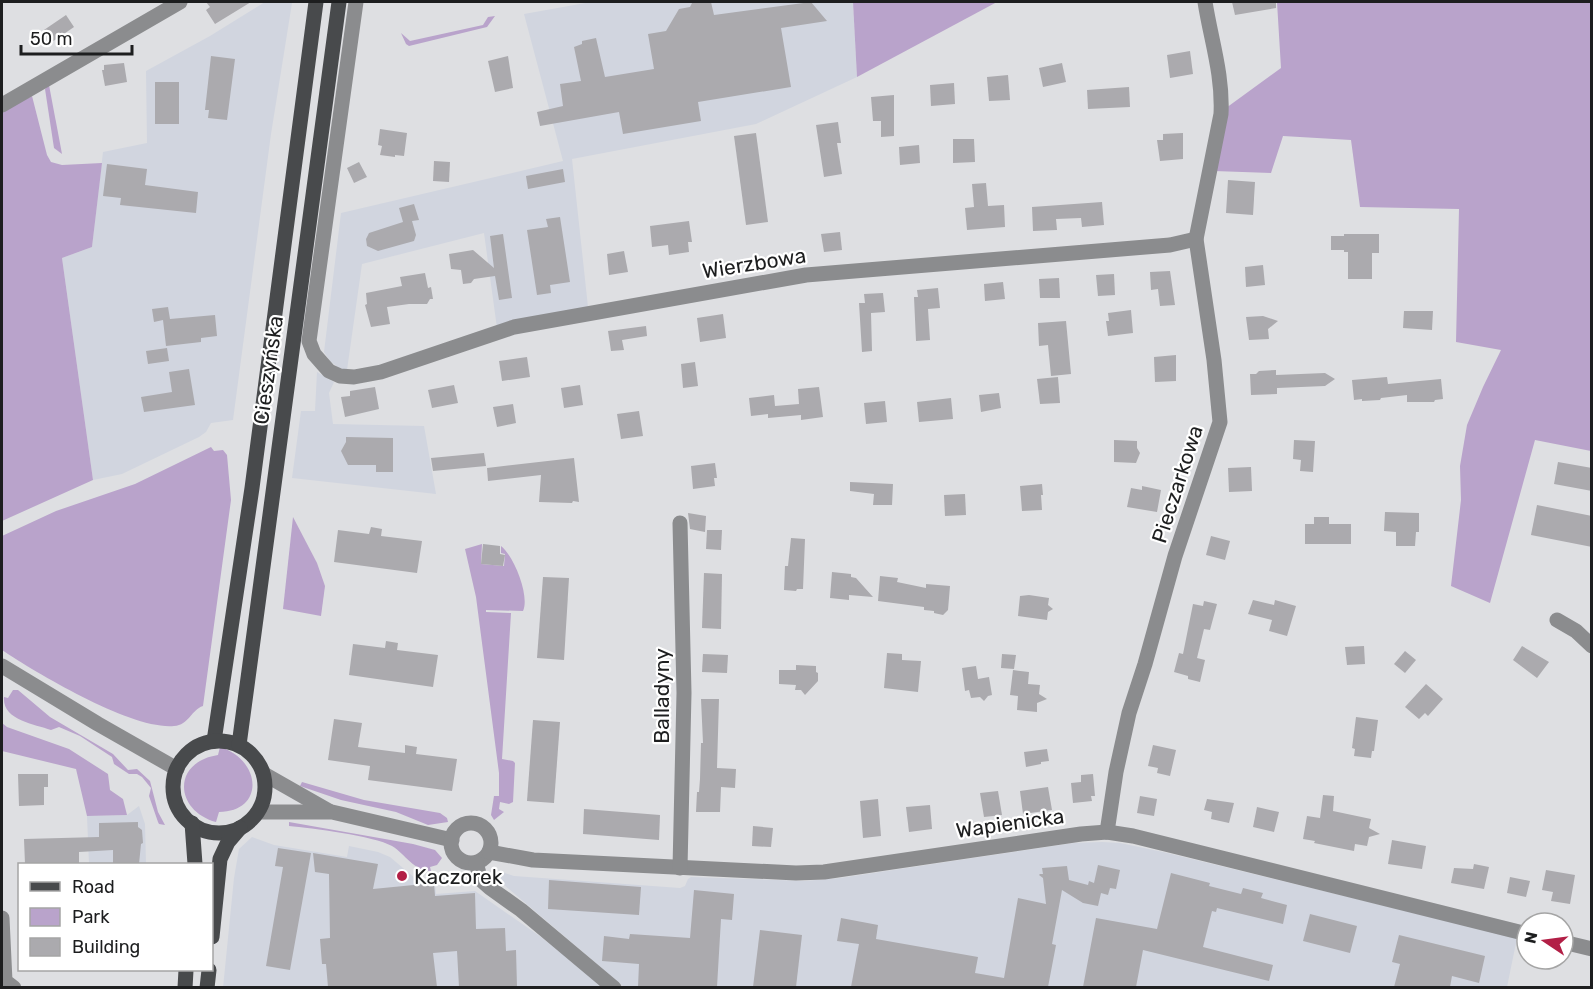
<svg xmlns="http://www.w3.org/2000/svg" width="1593" height="989" viewBox="0 0 1593 989" font-family="Rubik,sans-serif">
<style>
.built{fill:#d1d5df}
.green{fill:#b9a3cb}
.building{fill:#abaaae}
.lines{fill:none;stroke-linecap:round;stroke-linejoin:round}
.minor{stroke:#8b8c8e;stroke-width:15}
.major{stroke:#484a4c;stroke-width:15}
.poi-dot{fill:#b21f46;stroke:#fff;stroke-width:2}
.labels{text-anchor:middle;dominant-baseline:central;stroke-width:4.5;stroke-linejoin:round;paint-order:stroke}
.street-label{font-size:21px;fill:#1d1e1f;stroke:#fff}
.poi-label{font-size:21px;fill:#1d1e1f;stroke:#fff;text-anchor:start}
</style>
<rect width="100%" height="100%" fill="#dedfe2"/>
<!-- built -->
<g class="built">
<polygon points="265,2 292,3 271,134 233,420 211,423 206,432 199,437 122,474 93,480 62,258 92,247 103,152 147,143 146,71 210,36"/>
<polygon points="591,2 853,2 857,77 756,124 572,159 588,307 497,328 484,233 362,264 347,370 339,368 330,361 324,352 341,213 563,161 524,14"/>
<polygon points="317,372 334,382 329,393 333,424 424,426 436,494 292,478 301,411 315,411"/>
<polygon points="139,806 145,824 146,864 89,864 87,816 127,815"/>
<polygon points="252,837 274,845 347,857 349,846 378,852 390,857 416,879 429,882 435,881 436,894 475,891 541,937 605,988 223,988 234,878 239,849"/>
<polygon points="1102,842 1120,843 1163,852 1517,938 1507,987 624,987 496,878 499,871 514,876 680,888 685,886 688,879 691,877 805,881 840,878 1073,843"/>
</g>
<!-- green -->
<g class="green">
<polygon points="853,2 997,2 857,77"/>
<polygon points="1277,2 1591,2 1591,451 1535,440 1490,603 1451,586 1461,500 1460,466 1467,425 1483,387 1501,350 1456,342 1459,209 1360,207 1351,140 1283,136 1271,173 1214,171 1226,108 1281,68"/>
<polygon points="495,16 487,27 409,46 406,44 401,33 410,41 483,25 488,17"/>
<polygon points="49,85 62,154 54,148 45,89"/>
<polygon points="32,96 47,155 51,162 62,165 102,163 92,247 62,258 93,480 2,521 2,111"/>
<path d="M211,447L214,451L223,450L227,455L231,500L203,706C191,710 189,725 174,726C132,730 38,674 2,650V536L56,511L135,484Z"/>
<polygon points="293,517 317,563 325,586 321,616 283,609"/>
<path d="M482,544L481,564L504,566L505,554L501,553V546C514,556 530,596 523,611L486,610V612L511,613L502,759L513,761L515,763L513,802L509,804L500,802L499,809L504,812L494,820L491,815L494,796H499V773L476,597L465,549Z"/>
<path d="M13,690H18L50,717L113,754L128,770L137,769L150,781L158,812L165,825L159,824L158,822L149,796L151,788L142,777L137,774H129L114,764L112,757L80,736L59,727L51,730C34,724 2,720 4,697L8,698Z"/>
<polygon points="2,723 7,727 69,749 108,774 110,790 123,799 127,815 87,816 76,769 2,751"/>
<path d="M220,747C262,760 265,812 219,812L216,822C174,810 172,762 218,755Z"/>
<polygon points="302,782 364,800 440,813 447,818 448,822 428,825 396,812 341,800 300,786"/>
<path d="M289,822L413,844L435,850L442,858L437,865L430,867L431,871C414,871 405,854 392,846C374,836 311,828 289,826Z"/>
</g>
<!-- building -->
<g class="building">
<polygon points="206,2 251,2 215,24 206,10 210,7"/>
<polygon points="711,2 714,15 811,2 827,21 781,28 791,87 698,102 701,121 623,134 619,112 540,126 537,112 563,106 560,84 581,81 574,47 582,44 582,41 596,38 605,77 654,69 648,34 666,31 679,9 690,7 692,3"/>
<polygon points="1232,2 1276,2 1276,8 1235,15"/>
<polygon points="66,15 74,27 52,42 44,30"/>
<polygon points="1190,51 1193,74 1170,78 1167,55"/>
<polygon points="211,56 235,59 227,120 208,118 209,110 205,110"/>
<polygon points="508,56 513,88 495,92 488,61"/>
<polygon points="124,63 127,82 105,86 102,70 104,70 104,65"/>
<polygon points="1062,63 1066,82 1043,87 1039,68"/>
<polygon points="1008,75 1010,100 989,101 987,77"/>
<rect x="155" y="82" width="24" height="42"/>
<polygon points="954,83 955,104 931,106 930,85"/>
<polygon points="1129,87 1130,107 1088,109 1087,90"/>
<polygon points="894,95 894,136 881,137 881,121 873,121 871,97"/>
<polygon points="838,122 841,143 837,143 842,174 824,177 816,125"/>
<polygon points="380,129 407,133 404,156 395,155 395,157 380,155 382,146 378,145"/>
<polygon points="756,133 768,222 746,225 734,136"/>
<polygon points="1183,133 1183,159 1160,161 1157,140 1163,140 1163,134"/>
<polygon points="953,139 974,139 975,162 953,163"/>
<polygon points="919,145 920,163 900,165 899,147"/>
<polygon points="434,161 450,162 449,182 433,181"/>
<polygon points="359,162 367,177 354,183 347,168"/>
<polygon points="107,164 147,169 145,185 198,192 196,213 120,205 121,198 103,196"/>
<polygon points="563,169 565,182 528,189 526,176"/>
<polygon points="1228,180 1255,182 1253,215 1226,213"/>
<polygon points="986,183 988,206 1004,205 1005,227 967,230 965,208 974,207 972,184"/>
<polygon points="1102,202 1104,225 1082,227 1081,218 1056,219 1057,230 1033,231 1032,207"/>
<polygon points="414,204 419,220 412,221 416,235 414,241 378,251 367,246 366,239 369,233 403,222 399,208"/>
<polygon points="560,217 570,282 550,285 551,293 537,295 527,230 548,227 546,219"/>
<polygon points="689,221 692,242 688,242 689,252 669,255 668,245 652,247 650,226"/>
<polygon points="840,232 842,250 824,252 821,234"/>
<polygon points="503,234 512,298 499,300 495,276 474,279 471,283 463,284 461,270 451,269 449,254 473,250 494,268 490,236"/>
<polygon points="1344,234 1379,234 1379,253 1372,253 1372,279 1348,279 1348,252 1344,252 1344,250 1331,250 1331,236 1344,236"/>
<polygon points="624,251 628,272 609,275 607,254"/>
<polygon points="1263,265 1265,285 1246,287 1245,267"/>
<polygon points="1170,271 1175,305 1160,306 1158,289 1151,290 1150,272"/>
<polygon points="425,273 428,288 431,287 433,299 430,299 427,304 409,304 387,307 390,324 371,327 365,305 367,304 366,293 402,286 400,277"/>
<polygon points="1114,274 1115,295 1098,296 1096,275"/>
<polygon points="1059,278 1060,298 1040,298 1039,279"/>
<polygon points="1003,282 1005,299 985,301 984,284"/>
<polygon points="938,288 940,308 928,309 930,340 916,341 914,297 918,297 917,290"/>
<polygon points="883,293 885,312 871,313 872,351 862,352 859,303 865,303 864,294"/>
<polygon points="168,307 170,319 215,315 217,336 201,338 201,342 166,346 163,320 154,322 152,309"/>
<polygon points="1131,310 1133,333 1108,336 1106,321 1109,321 1108,313"/>
<polygon points="1404,311 1433,311 1432,330 1403,328"/>
<polygon points="723,314 726,338 700,342 697,318"/>
<polygon points="1263,316 1278,321 1268,329 1269,339 1249,340 1246,317"/>
<polygon points="1066,321 1071,374 1051,376 1048,345 1039,346 1038,323"/>
<polygon points="646,326 647,336 622,340 624,350 611,351 608,331"/>
<polygon points="167,348 169,361 148,364 146,351"/>
<polygon points="1176,355 1176,381 1155,382 1154,357"/>
<polygon points="527,357 530,377 502,381 499,361"/>
<polygon points="695,362 698,386 683,388 681,364"/>
<polygon points="189,369 195,405 144,412 141,397 172,392 169,372"/>
<polygon points="1276,370 1276,375 1325,373 1335,379 1325,386 1277,388 1277,394 1251,395 1250,374 1256,374 1259,371"/>
<polygon points="1058,377 1060,403 1040,404 1037,379"/>
<polygon points="1387,377 1388,384 1441,379 1443,399 1435,400 1434,402 1407,402 1407,395 1381,398 1380,400 1362,401 1362,399 1354,400 1352,380"/>
<polygon points="454,385 458,403 432,408 428,390"/>
<polygon points="580,385 583,405 564,408 561,388"/>
<polygon points="375,387 379,409 345,417 341,397 350,396 350,391"/>
<polygon points="819,387 823,417 801,420 801,415 768,418 768,414 751,416 749,398 774,395 775,406 799,404 798,389"/>
<polygon points="999,393 1001,408 981,412 979,395"/>
<polygon points="951,398 953,419 919,422 917,402"/>
<polygon points="885,401 887,422 866,424 864,403"/>
<polygon points="513,404 516,423 497,427 493,407"/>
<polygon points="639,411 643,436 621,439 617,414"/>
<polygon points="346,437 393,438 393,472 376,472 376,465 348,465 341,451 346,442"/>
<polygon points="1114,440 1137,441 1137,448 1140,453 1136,463 1114,462"/>
<polygon points="1294,440 1315,441 1313,472 1300,471 1301,460 1293,459"/>
<polygon points="484,453 486,466 433,471 431,458"/>
<polygon points="574,458 579,502 573,501 572,503 539,502 541,475 488,481 487,468"/>
<polygon points="1558,462 1592,468 1592,491 1554,484"/>
<polygon points="715,463 717,478 714,478 715,486 693,489 691,466"/>
<polygon points="1251,467 1252,491 1229,492 1228,468"/>
<polygon points="850,482 893,484 892,505 873,505 874,494 850,491"/>
<polygon points="1042,484 1043,495 1041,495 1042,510 1022,511 1020,486"/>
<polygon points="1142,486 1161,490 1157,512 1127,507 1131,488 1142,490"/>
<polygon points="965,494 966,515 945,516 944,495"/>
<polygon points="1537,505 1592,516 1592,547 1531,535"/>
<polygon points="1385,512 1419,513 1419,532 1416,532 1415,546 1396,546 1396,532 1384,531"/>
<polygon points="688,513 706,516 705,532 690,529"/>
<polygon points="1314,517 1329,517 1329,524 1351,524 1351,544 1305,544 1305,524 1314,524"/>
<polygon points="371,527 382,529 381,536 422,541 417,573 334,562 338,530 369,534"/>
<polygon points="707,530 722,530 721,550 706,549"/>
<polygon points="1211,536 1230,541 1225,560 1206,555"/>
<polygon points="791,538 805,539 803,589 797,589 796,591 784,590 785,566 788,566"/>
<polygon points="483,544 500,546 500,554 505,555 503,566 481,564"/>
<polygon points="832,572 851,574 851,577 856,578 873,597 849,595 849,600 830,598"/>
<polygon points="704,573 722,574 721,629 702,628"/>
<polygon points="880,576 898,578 897,582 926,588 926,584 950,586 948,610 943,615 934,613 934,611 924,610 924,607 878,601"/>
<polygon points="543,577 569,578 564,660 537,658"/>
<polygon points="1029,595 1049,598 1048,605 1053,609 1048,612 1047,620 1018,616 1020,596"/>
<polygon points="1253,600 1274,605 1275,600 1296,606 1287,636 1269,631 1272,620 1248,614"/>
<polygon points="1204,601 1217,604 1210,630 1204,629 1197,658 1205,660 1200,682 1188,679 1188,676 1174,672 1179,653 1183,654 1193,604 1203,606"/>
<polygon points="386,641 398,643 397,650 438,655 433,687 349,675 353,644 385,648"/>
<polygon points="1364,646 1365,664 1347,665 1345,647"/>
<polygon points="1522,646 1549,662 1537,678 1513,660"/>
<polygon points="1405,651 1416,660 1405,673 1394,664"/>
<polygon points="887,653 902,654 902,660 921,661 918,692 884,688"/>
<polygon points="703,654 728,655 727,673 702,672"/>
<polygon points="1002,654 1016,655 1014,669 1001,668"/>
<polygon points="796,665 816,666 816,672 818,673 818,681 805,695 801,690 795,690 796,685 779,684 779,670 796,670"/>
<polygon points="976,666 978,679 989,677 992,695 988,696 984,701 980,697 971,698 969,690 965,691 962,668"/>
<polygon points="1013,670 1029,672 1028,684 1040,685 1039,694 1047,699 1037,703 1037,712 1017,710 1018,696 1010,695"/>
<polygon points="1426,684 1443,699 1428,716 1425,713 1419,719 1405,707"/>
<polygon points="701,699 719,699 717,768 736,769 735,788 721,787 720,812 696,812 697,792 699,792 700,779 701,743 703,743"/>
<polygon points="1356,717 1378,720 1374,751 1372,751 1371,758 1354,756 1355,749 1352,748"/>
<polygon points="334,719 362,723 358,747 405,753 405,745 417,747 416,754 457,759 452,791 368,780 370,766 328,760"/>
<polygon points="533,720 560,722 554,803 527,801"/>
<polygon points="1153,745 1176,750 1170,776 1157,773 1158,768 1148,766"/>
<polygon points="1047,749 1049,761 1041,762 1041,764 1026,767 1024,752"/>
<polygon points="18,774 48,774 48,787 44,787 44,805 19,806"/>
<polygon points="1093,774 1095,796 1091,796 1092,801 1073,803 1071,783 1081,782 1081,775"/>
<polygon points="1048,787 1052,810 1023,814 1020,791"/>
<polygon points="998,791 1002,815 984,817 980,793"/>
<polygon points="1323,795 1334,796 1333,811 1371,819 1369,828 1380,834 1369,837 1367,846 1355,844 1354,851 1314,843 1315,841 1303,839 1307,816 1320,818"/>
<polygon points="1140,796 1157,799 1154,816 1137,813"/>
<polygon points="878,799 881,836 863,838 860,801"/>
<polygon points="1207,799 1234,803 1229,823 1211,819 1212,812 1204,810"/>
<polygon points="930,805 932,829 909,832 906,807"/>
<polygon points="1257,807 1279,812 1274,832 1253,827"/>
<polygon points="584,809 660,815 659,840 583,834"/>
<polygon points="138,822 138,827 142,830 143,843 141,844 139,864 113,864 113,850 79,852 79,864 25,864 24,839 99,837 99,823"/>
<polygon points="753,826 773,828 771,847 752,846"/>
<polygon points="1392,840 1426,846 1422,869 1388,864"/>
<polygon points="278,848 311,853 290,970 266,966 283,867 275,866"/>
<polygon points="313,853 378,864 373,889 434,883 435,896 475,893 476,929 505,928 506,951 516,950 517,987 459,987 457,951 433,953 437,987 328,987 326,964 322,964 320,939 330,938 329,874 315,872"/>
<polygon points="1474,864 1489,867 1484,889 1451,883 1454,868 1473,869"/>
<polygon points="1098,865 1120,870 1116,889 1110,888 1108,895 1101,893 1098,906 1083,903 1062,890 1052,944 1056,945 1048,987 851,987 859,944 837,941 841,918 878,925 876,939 978,957 975,973 1004,978 1018,898 1046,904 1043,878 1039,875 1040,874 1043,874 1042,868 1067,866 1069,880 1088,885 1089,881 1094,883"/>
<polygon points="1546,870 1575,875 1570,904 1551,901 1553,892 1542,890"/>
<polygon points="1171,873 1210,883 1209,886 1241,894 1243,888 1263,893 1261,898 1287,905 1283,924 1217,908 1216,912 1212,911 1203,947 1273,965 1269,981 1143,950 1136,987 1083,987 1096,918 1157,929"/>
<polygon points="1510,877 1530,881 1526,897 1507,893"/>
<polygon points="549,880 641,887 639,915 548,909"/>
<polygon points="694,890 734,894 732,920 721,919 717,987 638,987 639,964 602,961 604,936 629,939 630,934 690,938"/>
<polygon points="1310,914 1357,926 1350,953 1303,941"/>
<polygon points="760,930 802,935 796,987 753,987"/>
<polygon points="1399,935 1485,956 1479,983 1452,976 1450,987 1394,987 1400,964 1392,962"/>
</g>
<g class="lines">
<!-- minor -->
<g class="minor">
<polyline points="356,2 309,341 314,354 329,371 340,376 354,377 381,372 514,327 806,275 1170,245 1196,239"/>
<polyline points="2,105 180,2"/>
<polyline points="1557,620 1576,631 1592,646"/>
<polyline points="2,666 98,724 177,769"/>
<polyline points="264,774 329,811"/>
<polyline points="258,812 332,812 452,840"/>
<circle cx="471" cy="843" r="20"/>
<path d="M1107,832L1116,772L1129,713L1145,664L1175,556L1220,422L1214,360L1196,239L1221,114C1223,75 1211,40 1205,2"/>
<polyline points="489,852 533,860 796,873 824,872 1081,834 1107,832 1133,836 1527,934"/>
<polyline points="476,863 481,880 490,888 521,910 614,988"/>
<polyline points="680,868 684,693 680,523"/>
<polyline points="2,918 5,981 14,988"/>
<polyline points="1563,942 1592,949"/>
</g>
<!-- major -->
<g class="major">
<polyline points="214,741 252,488 316,2"/>
<circle cx="219" cy="787" r="46"/>
<polyline points="239,745 339,2"/>
<polyline points="192,823 195,864"/>
<polyline points="212,937 220,859 228,842 240,828"/>
<polyline points="185,988 186,970"/>
<polyline points="207,988 209,970"/>
</g>
</g>
<!-- markers -->
<circle class="poi-dot" cx="402" cy="876" r="6"/>
<g class="labels">
<!-- street labels -->
<g class="street-label">
<text transform="translate(754 263) rotate(-9)">Wierzbowa</text>
<text transform="translate(268 370) rotate(-82)">Cieszyńska</text>
<text transform="translate(1177 484) rotate(-72)">Pieczarkowa</text>
<text transform="translate(661 696) rotate(-90)">Balladyny</text>
<text transform="translate(1010 823) rotate(-8)">Wapienicka</text>
</g>
<!-- poi labels -->
<g class="poi-label">
<text x="414" y="876">Kaczorek</text>
</g>
</g>
<!-- border -->
<rect width="1593" height="989" fill="none" stroke="#1d1e1f" stroke-width="6"/>
<!-- legend -->
<rect x="18" y="863" width="195" height="108" fill="#ffffff" stroke="#a5a5a5" stroke-width="1.5"/>
<rect x="30" y="882" width="30" height="9" fill="#484a4c" stroke="#a5a5a5" stroke-width="1.5"/>
<text x="72" y="893" font-size="18" fill="#1d1e1f">Road</text>
<rect x="30" y="908" width="30" height="18" fill="#b9a3cb" stroke="#a5a5a5" stroke-width="1.5"/>
<text x="72" y="923" font-size="18" fill="#1d1e1f">Park</text>
<rect x="30" y="938" width="30" height="18" fill="#abaaae" stroke="#a5a5a5" stroke-width="1.5"/>
<text x="72" y="953" font-size="18" fill="#1d1e1f">Building</text>
<!-- north arrow -->
<g transform="translate(1545 941) rotate(283)"><circle r="28" fill="#ffffff" stroke="#a5a5a5" stroke-width="1.5"/>
<path d="M0-4.5L10 22L0 15L-10 22Z" fill="#b21f46"/>
<text y="-9" font-size="16" font-weight="bold" text-anchor="middle" fill="#1d1e1f">N</text>
</g>
<!-- scale -->
<path d="M21 45v9h111v-9" fill="none" stroke="#1d1e1f" stroke-width="3"/>
<text x="30" y="45" font-size="18" fill="#1d1e1f" stroke="#ffffff" stroke-width="4.5" paint-order="stroke">50 m</text>
</svg>
